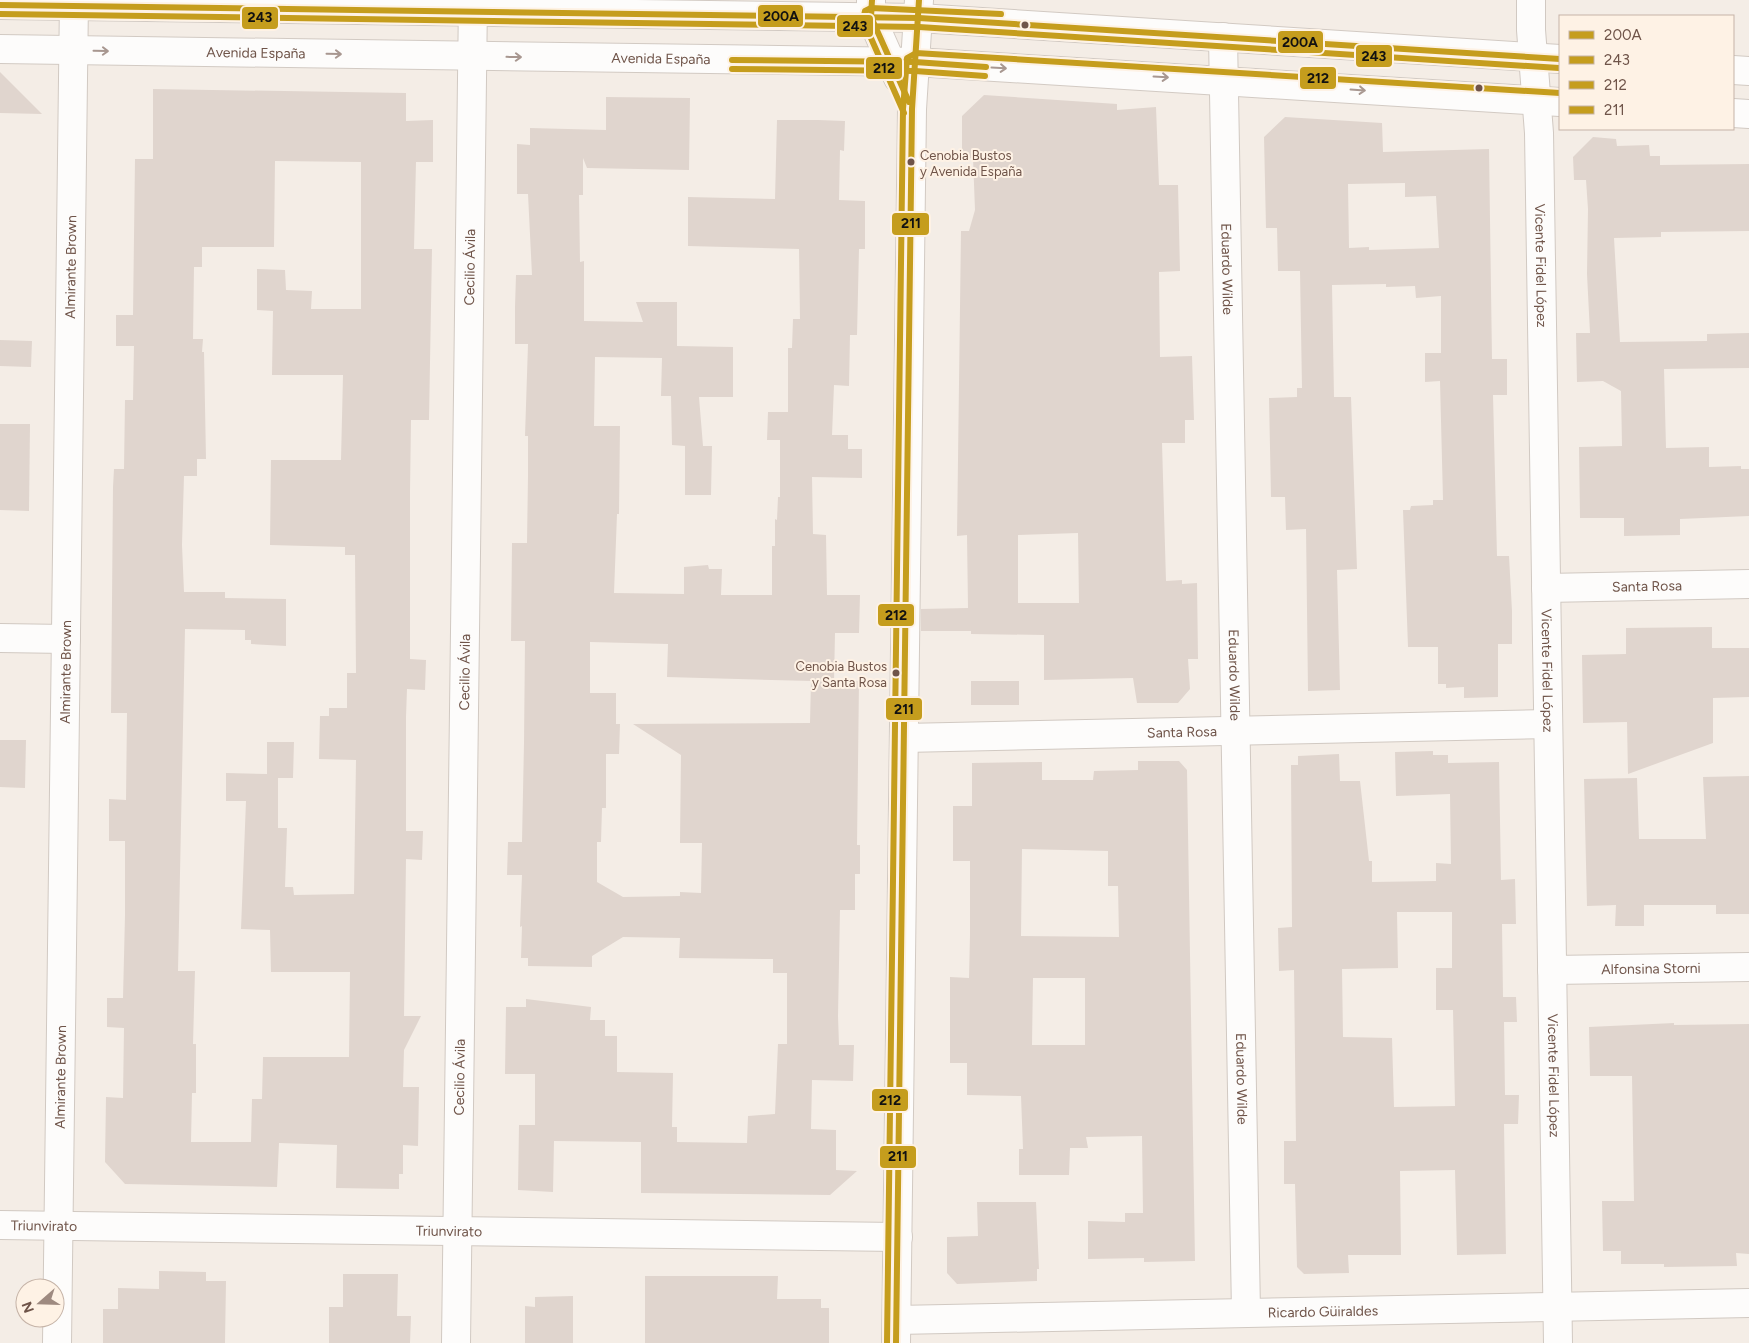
<svg xmlns="http://www.w3.org/2000/svg" width="1749" height="1343" viewBox="0 0 1749 1343" font-family="Figtree,sans-serif">
<style>
.building{fill:#e0d5ce;fill-rule:evenodd}
.lines{fill:none;stroke-linecap:round;stroke-linejoin:round}
.street-casing{stroke:#d1c9c2;stroke-width:30}
.secondary-casing{stroke:#d2cac3;stroke-width:30}
.street{stroke:#fdfcfb;stroke-width:28}
.secondary{stroke:#fdfcfb;stroke-width:28}
.bus-1-casing{stroke:#fef2e5;stroke-width:10}
.bus-2-casing{stroke:#fef2e5;stroke-width:10}
.bus-3-casing{stroke:#fef2e5;stroke-width:10}
.bus-4-casing{stroke:#fef2e5;stroke-width:10}
.bus-1{stroke:#c59d1d;stroke-width:6}
.bus-2{stroke:#c59d1d;stroke-width:6}
.bus-3{stroke:#c59d1d;stroke-width:6}
.bus-4{stroke:#c59d1d;stroke-width:6}
.oneway{stroke:#a89790}
.bus-dot{fill:#6f5449;stroke:#fef2e5;stroke-width:2}
.labels{text-anchor:middle;dominant-baseline:central;stroke-width:4;stroke-linejoin:round;paint-order:stroke}
.bus-label{font-size:13px;fill:#6f5449;stroke:#fef2e5;text-anchor:start}
.street-label{font-size:14px;fill:#6f5449;stroke:#fef2e5}
.line-badge{stroke:#fef2e5;stroke-width:2}
.pale-badge-label{font-size:14px;text-anchor:middle;font-weight:bold;fill:#111}
</style>
<rect width="100%" height="100%" fill="#f4ede6"/>
<!-- building -->
<g class="building">
<polygon points="0,72 42,114 0,113"/>
<path d="M153,89L406,93V121L433,120V162H416L414,249H432L429,420H411L410,491V659L426,660L425,690L407,689L406,717V831H423L422,860L406,859L404,1016H421L404,1050L403,1087H419L418,1146L403,1145V1174H399V1189L336,1188L337,1145L279,1143L277,1187L125,1184L105,1162L106,1097L123,1098L124,1028L107,1027V998H123L125,915V841H109V799L126,800L127,713H111L113,487L114,469H124L125,400H133L134,346H116V315H133L135,159H153ZM275,161L361,162V309H311L312,291L286,290L285,270L257,269V310L273,311L272,375H343L341,460H271L270,545L345,547V555H355L356,673H347V708H329V716H320L319,759L356,760L354,894L294,895L293,887H285L287,828H278V778H293L294,742H267V774L226,773V801H246L241,929L270,930L271,972H350L349,1057H263L262,1099H252L251,1142H191L192,1093H196V1044H193L195,971H178L185,629L245,630V640H251V644L286,646V599L225,598V592H184L182,545L184,476H197V459H206L204,352H202L203,339H193L194,267H202V247H274Z"/>
<path d="M984,95L1117,104V110L1156,107L1159,185H1178L1180,271L1159,272L1160,357L1192,356L1194,420H1185V443H1162L1166,581L1182,580V584L1197,583L1198,659H1188L1190,689L1178,703H1137L1133,678L1044,680V635L971,634V631H921V609L968,608L967,535L957,536L961,231H969L975,210L973,158L962,159V116ZM1078,533L1079,603H1018V535Z"/>
<path d="M606,97L690,98L689,170L587,168L583,158V195H579L580,262L584,261V321L643,322L636,302H677V346L733,347V397H699L703,446H712L711,495H685V446L672,445L671,396H661L662,358L595,357L594,426H620L619,514H617L614,593L684,594V567L708,565L709,569H722L721,595H772V546H775V519L777,520L778,497H780V440H767L768,412H788V348H792L793,319H800L799,249L688,246V197L775,199L777,120H818L845,121L844,151L840,150L839,200L865,201V249H859L857,335H850L849,386L834,385L832,435H848V449H862V478L812,477L813,534L826,535L827,595H860L859,633H835L834,681H859L857,845H860V874H855V910H840L838,1016L839,1045H854L853,1081L812,1080L811,1129L836,1130V1170L857,1171L830,1195L641,1193V1142L554,1141L553,1192L518,1190L519,1125H535V1074H505L506,1007H526V999L591,1007L590,1020H605V1036H617V1072L673,1073L672,1127H677V1142L747,1143L748,1116L775,1114L778,1044H787V973H773V959L679,958L680,938L623,937L592,956V967L528,966V958H521L522,926L520,927L522,875H507L508,842H522L524,743L525,641H511L512,543H527L528,476V436H525L528,344H515V307L516,275H532L528,194H517V144L530,145V128L606,130ZM590,642L668,644L667,677L811,681L810,723L633,724L681,755L680,843H702L701,893L680,892V896L623,897L597,882V842H601L602,808H606V754H619L620,724H616V693H590Z"/>
<path d="M1285,117L1382,123L1383,152L1489,149L1492,359H1507V395H1493L1497,556H1509L1512,611V644H1498V697L1464,698V687L1446,688V684H1438V647H1408L1403,510H1410L1411,506L1433,505V500H1443L1440,381L1425,382V353H1441V296L1416,298L1415,286L1386,287V284L1332,285L1334,397H1351L1357,569L1337,570L1340,690L1308,691L1306,529L1286,530L1285,497H1271L1269,398L1297,397V388H1302L1300,271H1278L1277,228H1266L1264,137ZM1405,183V197L1436,196L1439,248L1369,250V247L1349,248L1348,184Z"/>
<polygon points="1593,137 1616,139 1617,146 1649,145 1650,156 1660,156 1660,165 1749,164 1749,231 1661,232 1661,237 1614,238 1620,342 1707,341 1707,334 1749,333 1749,368 1664,369 1666,448 1709,447 1709,467 1741,466 1741,469 1749,469 1749,516 1680,519 1680,535 1624,536 1624,518 1580,518 1579,447 1622,446 1621,391 1603,381 1577,382 1576,333 1590,333 1587,274 1588,209 1586,180 1574,180 1573,157"/>
<polygon points="0,340 32,341 31,367 0,366"/>
<polygon points="0,424 30,424 29,511 0,510"/>
<polygon points="1712,627 1712,648 1749,648 1749,697 1713,698 1713,743 1628,774 1627,722 1583,723 1582,655 1626,654 1626,628"/>
<rect x="971" y="681" width="48" height="24"/>
<polygon points="0,740 26,740 25,788 0,787"/>
<path d="M1433,751V755H1448V763L1499,762L1501,880L1515,879L1516,924H1502L1503,997H1516L1517,1022H1504L1505,1095H1519L1518,1124H1504L1506,1254L1457,1255L1455,1170L1400,1171L1401,1255H1348L1349,1273L1304,1274L1297,1267L1295,1184H1284V1141H1296L1294,970L1279,971L1278,928L1292,927L1291,765H1298V756L1339,754L1340,781H1360L1369,861H1372V882L1436,881V863L1451,864L1450,794L1396,796L1395,752ZM1397,912H1452V968H1436V1010H1453L1455,1106L1394,1107L1392,1038L1343,1037L1342,969L1398,968Z"/>
<path d="M1138,761H1179L1187,770L1195,1261L1144,1262V1258L1088,1259V1221L1125,1222V1213H1143L1142,1136L1086,1137L1088,1148H1070L1069,1175H1019V1149H1023L1021,1096L967,1095V1063H950V977L969,978L970,935V861H953V806H972V763L1042,762V780H1093L1094,771L1138,770ZM1022,849L1108,851V886H1118L1119,937L1021,936ZM1033,978H1085V1045H1032Z"/>
<polygon points="1749,776 1749,914 1716,914 1716,905 1644,905 1644,926 1615,926 1616,905 1587,906 1584,779 1637,778 1639,839 1706,839 1703,777"/>
<polygon points="1674,1023 1674,1025 1749,1024 1749,1254 1736,1253 1737,1266 1664,1267 1664,1264 1621,1264 1621,1251 1603,1251 1602,1201 1634,1201 1632,1076 1590,1076 1589,1027"/>
<polygon points="977,1202 1036,1202 1039,1269 1037,1269 1037,1281 957,1284 947,1273 947,1237 978,1236"/>
<polygon points="159,1271 206,1272 206,1281 226,1281 225,1343 103,1343 103,1309 118,1309 118,1288 159,1289"/>
<polygon points="343,1274 398,1274 397,1316 411,1316 410,1343 329,1343 329,1307 343,1307"/>
<polygon points="645,1276 778,1276 777,1299 821,1299 821,1308 829,1308 829,1343 645,1343"/>
<polygon points="573,1296 573,1343 525,1343 525,1306 535,1307 535,1297"/>
</g>
<g class="lines">
<!-- street casing -->
<g class="street-casing">
<g id="street">
<path id="s1" d="M1531,0V30L1539,133L1558,1343"/>
<path id="s2" d="M1223,37L1246,1312"/>
<path id="s3" d="M1546,588L1749,584"/>
<polyline points="0,638 66,639"/>
<path id="s4" d="M904,738L1548,724"/>
<path id="s5" d="M1552,970L1749,967"/>
<path id="s6" d="M0,1225L898,1237"/>
<path id="s7" d="M897,1320L1749,1303"/>
<path id="s8" d="M57,1343L74,0"/>
<path id="s9" d="M456,1343L473,0"/>
</g>
</g>
<!-- secondary casing -->
<g class="secondary-casing">
<g id="secondary">
<polyline points="871,1 871,17 898,78"/>
<polyline points="0,5 919,18 1560,59"/>
<path id="s10" d="M0,49L915,62L1560,102"/>
<polyline points="1733,70 1749,71"/>
<polyline points="1733,113 1749,114"/>
<polyline points="896,1343 912,109 919,0"/>
</g>
</g>
<!-- street -->
<use href="#street" class="street"/>
<!-- secondary -->
<use href="#secondary" class="secondary"/>
<!-- bus-1 casing -->
<g class="bus-1-casing">
<g id="bus-1">
<polyline points="0,5 919,18 1560,59"/>
<polyline points="732,60 915,62 986,67"/>
</g>
</g>
<!-- bus-2 casing -->
<g class="bus-2-casing">
<g id="bus-2">
<polyline points="0,14 919,27 1559,68"/>
<polyline points="732,69 915,71 985,76"/>
</g>
</g>
<!-- bus-3 casing -->
<g class="bus-3-casing">
<g id="bus-3">
<polyline points="904,113 863,20 865,11 871,8 1001,14"/>
<polyline points="887,1343 903,109 907,58 916,53 1560,93"/>
</g>
</g>
<!-- bus-4 casing -->
<g class="bus-4-casing">
<g id="bus-4">
<polyline points="872,0 871,17 909,102"/>
<polyline points="896,1343 912,109 919,0"/>
</g>
</g>
<!-- bus-1 -->
<use href="#bus-1" class="bus-1"/>
<!-- bus-2 -->
<use href="#bus-2" class="bus-2"/>
<!-- bus-3 -->
<use href="#bus-3" class="bus-3"/>
<!-- bus-4 -->
<use href="#bus-4" class="bus-4"/>
</g>
<!-- one-way arrows -->
<defs><path id="oneway-shaft" d="M-6 0H5M1.5-3L5.5 0L1.5 3" fill="none" stroke-width="1.6" stroke-linecap="round" stroke-linejoin="round" transform="scale(1.25)"/></defs>
<g class="oneway">
<use href="#oneway-shaft" transform="translate(101 51) rotate(1)"/>
<use href="#oneway-shaft" transform="translate(334 54) rotate(1)"/>
<use href="#oneway-shaft" transform="translate(514 57) rotate(1)"/>
<use href="#oneway-shaft" transform="translate(999 68) rotate(3)"/>
<use href="#oneway-shaft" transform="translate(1161 77) rotate(3)"/>
<use href="#oneway-shaft" transform="translate(1358 90) rotate(4)"/>
</g>
<!-- markers -->
<g class="bus-dot">
<circle cx="1025" cy="25" r="4.5"/>
<circle cx="1479" cy="88" r="4.5"/>
<circle cx="911" cy="162" r="4.5"/>
<circle cx="896" cy="673" r="4.5"/>
</g>
<g class="labels">
<!-- bus labels -->
<g class="bus-label">
<text x="920" y="155">Cenobia Bustos<tspan x="920" dy="16">y Avenida España</tspan></text>
<text x="887" y="666" text-anchor="end">Cenobia Bustos<tspan x="887" dy="16">y Santa Rosa</tspan></text>
</g>
<!-- street labels -->
<g class="street-label">
<text stroke="none"><textPath href="#s10" startOffset="256">Avenida España</textPath></text>
<text stroke="none"><textPath href="#s10" startOffset="661">Avenida España</textPath></text>
<text stroke="none"><textPath href="#s1" startOffset="266">Vicente Fidel López</textPath></text>
<text stroke="none"><textPath href="#s8" startOffset="1076">Almirante Brown</textPath></text>
<text stroke="none"><textPath href="#s9" startOffset="1076">Cecilio Ávila</textPath></text>
<text stroke="none"><textPath href="#s2" startOffset="232">Eduardo Wilde</textPath></text>
<text stroke="none"><textPath href="#s3" startOffset="101">Santa Rosa</textPath></text>
<text stroke="none"><textPath href="#s1" startOffset="671">Vicente Fidel López</textPath></text>
<text stroke="none"><textPath href="#s8" startOffset="671">Almirante Brown</textPath></text>
<text stroke="none"><textPath href="#s9" startOffset="671">Cecilio Ávila</textPath></text>
<text stroke="none"><textPath href="#s2" startOffset="638">Eduardo Wilde</textPath></text>
<text stroke="none"><textPath href="#s4" startOffset="278">Santa Rosa</textPath></text>
<text stroke="none"><textPath href="#s5" startOffset="99">Alfonsina Storni</textPath></text>
<text stroke="none"><textPath href="#s8" startOffset="266">Almirante Brown</textPath></text>
<text stroke="none"><textPath href="#s9" startOffset="266">Cecilio Ávila</textPath></text>
<text stroke="none"><textPath href="#s1" startOffset="1076">Vicente Fidel López</textPath></text>
<text stroke="none"><textPath href="#s2" startOffset="1042">Eduardo Wilde</textPath></text>
<text stroke="none"><textPath href="#s6" startOffset="44">Triunvirato</textPath></text>
<text stroke="none"><textPath href="#s6" startOffset="449">Triunvirato</textPath></text>
<text stroke="none"><textPath href="#s7" startOffset="426">Ricardo Güiraldes</textPath></text>
</g>
</g>
<g class="line-badge">
<rect x="757" y="4" width="47" height="24" rx="5" fill="#c59d1d"/>
<rect x="241" y="6" width="38" height="24" rx="5" fill="#c59d1d"/>
<rect x="836" y="14" width="38" height="24" rx="5" fill="#c59d1d"/>
<rect x="1277" y="30" width="47" height="24" rx="5" fill="#c59d1d"/>
<rect x="1355" y="44" width="38" height="24" rx="5" fill="#c59d1d"/>
<rect x="865" y="56" width="38" height="24" rx="5" fill="#c59d1d"/>
<rect x="1299" y="66" width="38" height="24" rx="5" fill="#c59d1d"/>
<rect x="891" y="212" width="39" height="24" rx="5" fill="#c59d1d"/>
<rect x="877" y="603" width="38" height="24" rx="5" fill="#c59d1d"/>
<rect x="885" y="697" width="38" height="24" rx="5" fill="#c59d1d"/>
<rect x="871" y="1088" width="38" height="24" rx="5" fill="#c59d1d"/>
<rect x="879" y="1145" width="38" height="24" rx="5" fill="#c59d1d"/>
</g>
<g class="pale-badge-label">
<text x="781" y="21">200A</text>
<text x="260" y="22">243</text>
<text x="855" y="31">243</text>
<text x="1300" y="47">200A</text>
<text x="1374" y="61">243</text>
<text x="884" y="73">212</text>
<text x="1318" y="83">212</text>
<text x="911" y="228">211</text>
<text x="896" y="620">212</text>
<text x="904" y="714">211</text>
<text x="890" y="1105">212</text>
<text x="898" y="1161">211</text>
</g>
<!-- legend -->
<rect x="1559" y="15" width="175" height="115" fill="#fef2e5" stroke="#c5b3a7"/>
<rect x="1569" y="31" width="25" height="8" fill="#c59d1d" stroke="#c5b3a7"/>
<text x="1604" y="40" font-size="15" fill="#6f5449">200A</text>
<rect x="1569" y="56" width="25" height="8" fill="#c59d1d" stroke="#c5b3a7"/>
<text x="1604" y="65" font-size="15" fill="#6f5449">243</text>
<rect x="1569" y="81" width="25" height="8" fill="#c59d1d" stroke="#c5b3a7"/>
<text x="1604" y="90" font-size="15" fill="#6f5449">212</text>
<rect x="1569" y="106" width="25" height="8" fill="#c59d1d" stroke="#c5b3a7"/>
<text x="1604" y="115" font-size="15" fill="#6f5449">211</text>
<!-- north arrow -->
<g transform="translate(40 1303) rotate(250)"><circle r="24" fill="#fef2e5" stroke="#c5b3a7"/>
<path d="M0-4L9 19L0 12L-9 19Z" fill="#9e8a80"/>
<text y="-8" font-size="14" font-weight="bold" text-anchor="middle" fill="#6f5449">N</text>
</g>
</svg>
